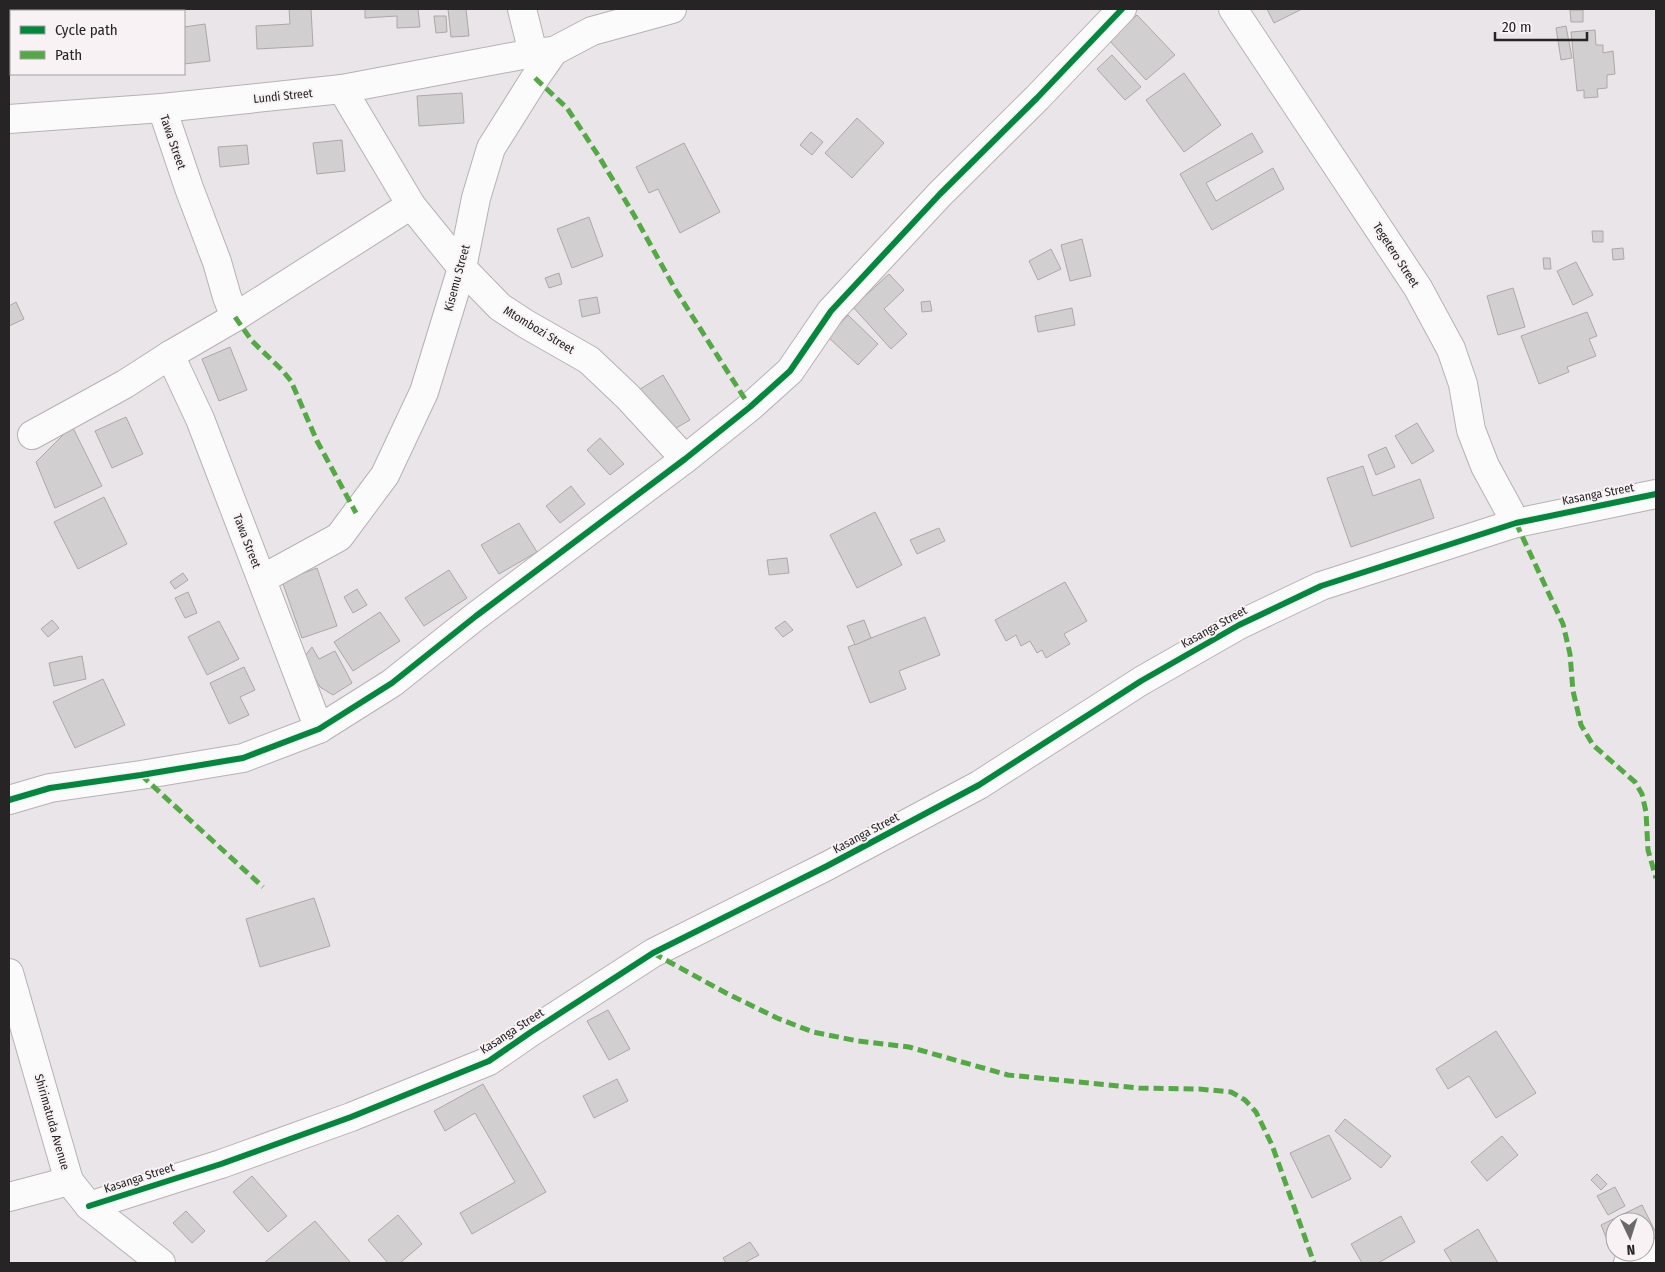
<svg xmlns="http://www.w3.org/2000/svg" width="1665" height="1272" viewBox="0 0 1665 1272" font-family="'Fira Sans Condensed',sans-serif">
<style>
.building{fill:#d2cfd0;stroke:#aca8aa}
.lines{fill:none;stroke-linecap:round;stroke-linejoin:round}
.street-casing{stroke:#b6b2b4;stroke-width:30}
.street{stroke:#fcfbfc;stroke-width:28}
.quiet{stroke:#53aa44;stroke-width:5;stroke-dasharray:10 5;stroke-linecap:butt}
.cycleway-casing{stroke:#f8f2f5;stroke-width:9}
.cycleway{stroke:#00873e;stroke-width:6}
.labels{text-anchor:middle;dominant-baseline:central;stroke-width:4;stroke-linejoin:round;paint-order:stroke}
.street-label{font-size:12px;fill:#262425;stroke:#f8f2f5}
</style>
<rect width="100%" height="100%" fill="#eae5e8"/>
<!-- building -->
<g class="building">
<polygon points="289,9 311,9 313,46 257,49 256,26 290,24"/>
<polygon points="365,9 418,9 420,27 397,28 397,16 365,18"/>
<polygon points="448,9 466,9 469,36 451,37"/>
<polygon points="1267,9 1302,9 1274,23"/>
<polygon points="1570,10 1583,10 1583,22 1571,22"/>
<polygon points="1137,15 1175,55 1146,80 1109,40"/>
<polygon points="434,16 446,16 447,32 436,33"/>
<polygon points="205,24 210,61 184,64 184,27"/>
<polygon points="1566,26 1572,58 1561,60 1556,28"/>
<polygon points="1595,30 1596,45 1603,45 1603,53 1613,51 1615,74 1607,75 1607,88 1597,89 1598,97 1584,98 1584,90 1577,91 1571,32"/>
<polygon points="1112,55 1141,87 1125,100 1097,69"/>
<polygon points="1184,73 1221,125 1184,152 1146,100"/>
<polygon points="462,93 464,123 419,126 417,96"/>
<polygon points="857,118 884,143 852,178 825,153"/>
<polygon points="811,132 823,142 812,155 800,145"/>
<polygon points="1252,133 1263,152 1206,183 1216,201 1273,168 1284,189 1212,230 1180,174"/>
<polygon points="342,140 345,171 317,174 313,143"/>
<polygon points="684,143 720,212 680,233 658,189 649,193 636,167"/>
<polygon points="247,145 249,164 220,167 218,147"/>
<polygon points="589,217 603,256 572,268 557,229"/>
<polygon points="1592,231 1603,231 1603,242 1593,242"/>
<polygon points="1082,239 1091,276 1070,281 1061,245"/>
<polygon points="1623,248 1624,259 1613,260 1612,249"/>
<polygon points="1051,249 1061,269 1038,280 1029,261"/>
<polygon points="1543,258 1550,258 1551,269 1544,269"/>
<polygon points="1576,262 1593,295 1573,305 1557,271"/>
<polygon points="559,273 562,284 549,288 545,278"/>
<polygon points="889,274 904,290 884,309 907,334 891,349 853,307"/>
<polygon points="1513,288 1525,327 1498,335 1487,296"/>
<polygon points="597,297 600,313 582,317 579,300"/>
<polygon points="930,301 932,311 922,312 921,302"/>
<polygon points="16,302 24,319 9,326 9,306"/>
<polygon points="1072,308 1075,325 1038,332 1035,316"/>
<polygon points="1587,312 1597,336 1589,339 1596,356 1567,367 1569,372 1539,384 1521,336"/>
<polygon points="848,315 878,344 858,365 828,337"/>
<polygon points="230,347 247,390 219,401 202,359"/>
<polygon points="663,375 690,420 671,431 653,402 646,406 637,391"/>
<polygon points="126,417 143,454 112,468 95,431"/>
<polygon points="1417,423 1434,451 1412,464 1395,436"/>
<polygon points="72,426 102,486 55,508 36,462"/>
<polygon points="600,438 624,464 610,475 587,450"/>
<polygon points="1386,447 1395,467 1376,475 1368,455"/>
<polygon points="1363,466 1373,496 1420,479 1434,518 1351,547 1327,478"/>
<polygon points="571,486 585,504 560,523 546,506"/>
<polygon points="104,497 127,544 78,569 54,522"/>
<polygon points="875,512 902,565 857,588 830,535"/>
<polygon points="519,523 537,552 499,574 481,545"/>
<polygon points="939,528 945,541 917,554 910,540"/>
<polygon points="787,558 789,573 769,575 767,560"/>
<polygon points="317,568 337,626 302,638 282,581"/>
<polygon points="449,570 467,598 424,626 405,598"/>
<polygon points="183,573 188,580 175,589 170,582"/>
<polygon points="1065,582 1087,621 1064,634 1070,644 1046,658 1042,650 1037,653 1030,641 1021,646 1016,635 1006,641 995,620"/>
<polygon points="357,589 367,605 353,613 344,597"/>
<polygon points="188,592 197,613 185,618 175,598"/>
<polygon points="380,612 400,641 353,671 334,642"/>
<polygon points="925,617 940,655 899,671 906,689 870,703 848,647"/>
<polygon points="52,620 59,628 48,637 41,629"/>
<polygon points="864,620 871,638 855,645 847,626"/>
<polygon points="219,621 239,659 207,675 188,637"/>
<polygon points="785,621 793,630 783,637 775,628"/>
<polygon points="312,647 319,659 335,651 352,683 333,695 320,687 312,673 305,656"/>
<polygon points="82,656 86,679 54,686 49,663"/>
<polygon points="244,667 255,690 240,697 249,715 229,724 210,683"/>
<polygon points="103,679 125,725 75,748 53,702"/>
<polygon points="314,898 330,946 260,967 246,919"/>
<polygon points="608,1010 630,1049 609,1060 587,1021"/>
<polygon points="1496,1031 1536,1093 1496,1118 1469,1076 1448,1089 1436,1069"/>
<polygon points="617,1079 628,1101 594,1118 583,1096"/>
<polygon points="483,1084 546,1192 472,1234 460,1213 515,1182 475,1113 445,1131 434,1111"/>
<polygon points="1345,1119 1391,1156 1381,1168 1335,1131"/>
<polygon points="1329,1135 1351,1179 1312,1198 1290,1153"/>
<polygon points="1502,1136 1518,1155 1487,1181 1471,1162"/>
<polygon points="1597,1174 1607,1184 1601,1190 1591,1180"/>
<polygon points="252,1176 287,1216 268,1232 233,1192"/>
<polygon points="1615,1187 1625,1206 1608,1215 1597,1196"/>
<polygon points="1642,1205 1656,1233 1656,1247 1645,1252 1645,1222 1615,1222 1615,1239 1608,1242 1601,1225"/>
<polygon points="186,1211 205,1231 192,1243 173,1223"/>
<polygon points="398,1215 422,1244 400,1263 388,1263 368,1240"/>
<polygon points="1401,1216 1415,1242 1378,1263 1362,1263 1351,1244"/>
<polygon points="315,1221 351,1263 264,1263"/>
<polygon points="1478,1229 1498,1263 1452,1263 1444,1250"/>
<polygon points="750,1242 759,1255 744,1263 726,1263 723,1258"/>
</g>
<g class="lines">
<!-- street casing -->
<g class="street-casing">
<g id="street">
<polyline points="522,9 533,53"/>
<polyline points="1233,9 1418,288 1451,349 1463,384 1471,430 1485,466 1516,523"/>
<polyline points="342,89 411,205 462,268 500,307 526,324 589,360 628,397 685,459"/>
<polyline points="162,108 189,188 217,262 227,297 235,317"/>
<polyline points="9,119 162,108 342,89 533,53 554,51"/>
<polyline points="170,355 200,419 319,729"/>
<polyline points="32,435 125,384 170,355 232,319 411,205"/>
<polyline points="262,579 339,537 385,475 424,392 462,268 476,198 491,148 535,78 554,51 592,31 672,9"/>
<polyline points="9,800 50,788 141,775 243,758 319,729 392,683 476,616 685,459 750,407 790,371 831,311 940,194 1037,98 1122,9"/>
<polyline points="9,973 69,1181 89,1206 161,1263"/>
<polyline points="9,1197 69,1181"/>
<polyline points="89,1206 221,1164 351,1117 489,1061 531,1032 653,953 827,866 979,785 1141,681 1239,625 1321,586 1516,523 1656,494"/>
<polyline points="1628,1263 1656,1253"/>
</g>
</g>
<!-- street -->
<use href="#street" class="street"/>
<!-- quiet -->
<g class="quiet">
<polyline points="535,78 567,108 598,155 634,215 675,289 750,407"/>
<polyline points="235,317 252,341 282,370 291,381 317,441 356,513"/>
<polyline points="1516,523 1563,624 1570,654 1573,691 1581,725 1593,745 1635,782 1642,794 1646,812 1648,850 1656,878"/>
<polyline points="141,775 263,887"/>
<polyline points="653,953 726,993 777,1018 813,1032 858,1041 909,1047 1008,1075 1139,1088 1199,1089 1231,1092 1245,1100 1256,1112 1272,1145 1314,1263"/>
</g>
<!-- cycleway casing -->
<g class="cycleway-casing">
<g id="cycleway">
<polyline points="9,800 50,788 141,775 243,758 319,729 392,683 476,616 685,459 750,407 790,371 831,311 940,194 1037,98 1122,9"/>
<polyline points="89,1206 221,1164 351,1117 489,1061 531,1032 653,953 827,866 979,785 1141,681 1239,625 1321,586 1516,523 1656,494"/>
</g>
</g>
<!-- cycleway -->
<use href="#cycleway" class="cycleway"/>
</g>
<g class="labels">
<!-- street labels -->
<g class="street-label">
<text transform="translate(283 96) rotate(-6)">Lundi Street</text>
<text transform="translate(173 142) rotate(71)">Tawa Street</text>
<text transform="translate(1396 255) rotate(57)">Tegetero Street</text>
<text transform="translate(457 278) rotate(-75)">Kisemu Street</text>
<text transform="translate(539 330) rotate(31)">Mtombozi Street</text>
<text transform="translate(1598 494) rotate(-11)">Kasanga Street</text>
<text transform="translate(247 541) rotate(69)">Tawa Street</text>
<text transform="translate(1214 627) rotate(-29)">Kasanga Street</text>
<text transform="translate(866 833) rotate(-28)">Kasanga Street</text>
<text transform="translate(512 1031) rotate(-33)">Kasanga Street</text>
<text transform="translate(52 1122) rotate(74)">Shirimatuda Avenue</text>
<text transform="translate(139 1178) rotate(-18)">Kasanga Street</text>
</g>
</g>
<!-- border -->
<rect width="1665" height="1272" fill="none" stroke="#262425" stroke-width="20"/>
<!-- legend -->
<rect x="10" y="10" width="175" height="65" fill="#f8f2f5" stroke="#a4a0a2"/>
<rect x="20" y="26" width="25" height="8" fill="#00873e" stroke="#a4a0a2"/>
<text x="55" y="35" font-size="15" fill="#262425">Cycle path</text>
<rect x="20" y="51" width="25" height="8" fill="#53aa44" stroke="#a4a0a2"/>
<text x="55" y="60" font-size="15" fill="#262425">Path</text>
<!-- north arrow -->
<g transform="translate(1630 1237) rotate(176)"><circle r="24" fill="#f8f2f5" stroke="#a4a0a2"/>
<path d="M0-4L9 19L0 12L-9 19Z" fill="#6b6869"/>
<text y="-8" font-size="14" font-weight="bold" text-anchor="middle" fill="#262425">N</text>
</g>
<!-- scale -->
<path d="M1495 32v8h92v-8" fill="none" stroke="#262425" stroke-width="2.5"/>
<text x="1502" y="32" font-size="15" fill="#262425" stroke="#f8f2f5" stroke-width="4" paint-order="stroke">20 m</text>
</svg>
